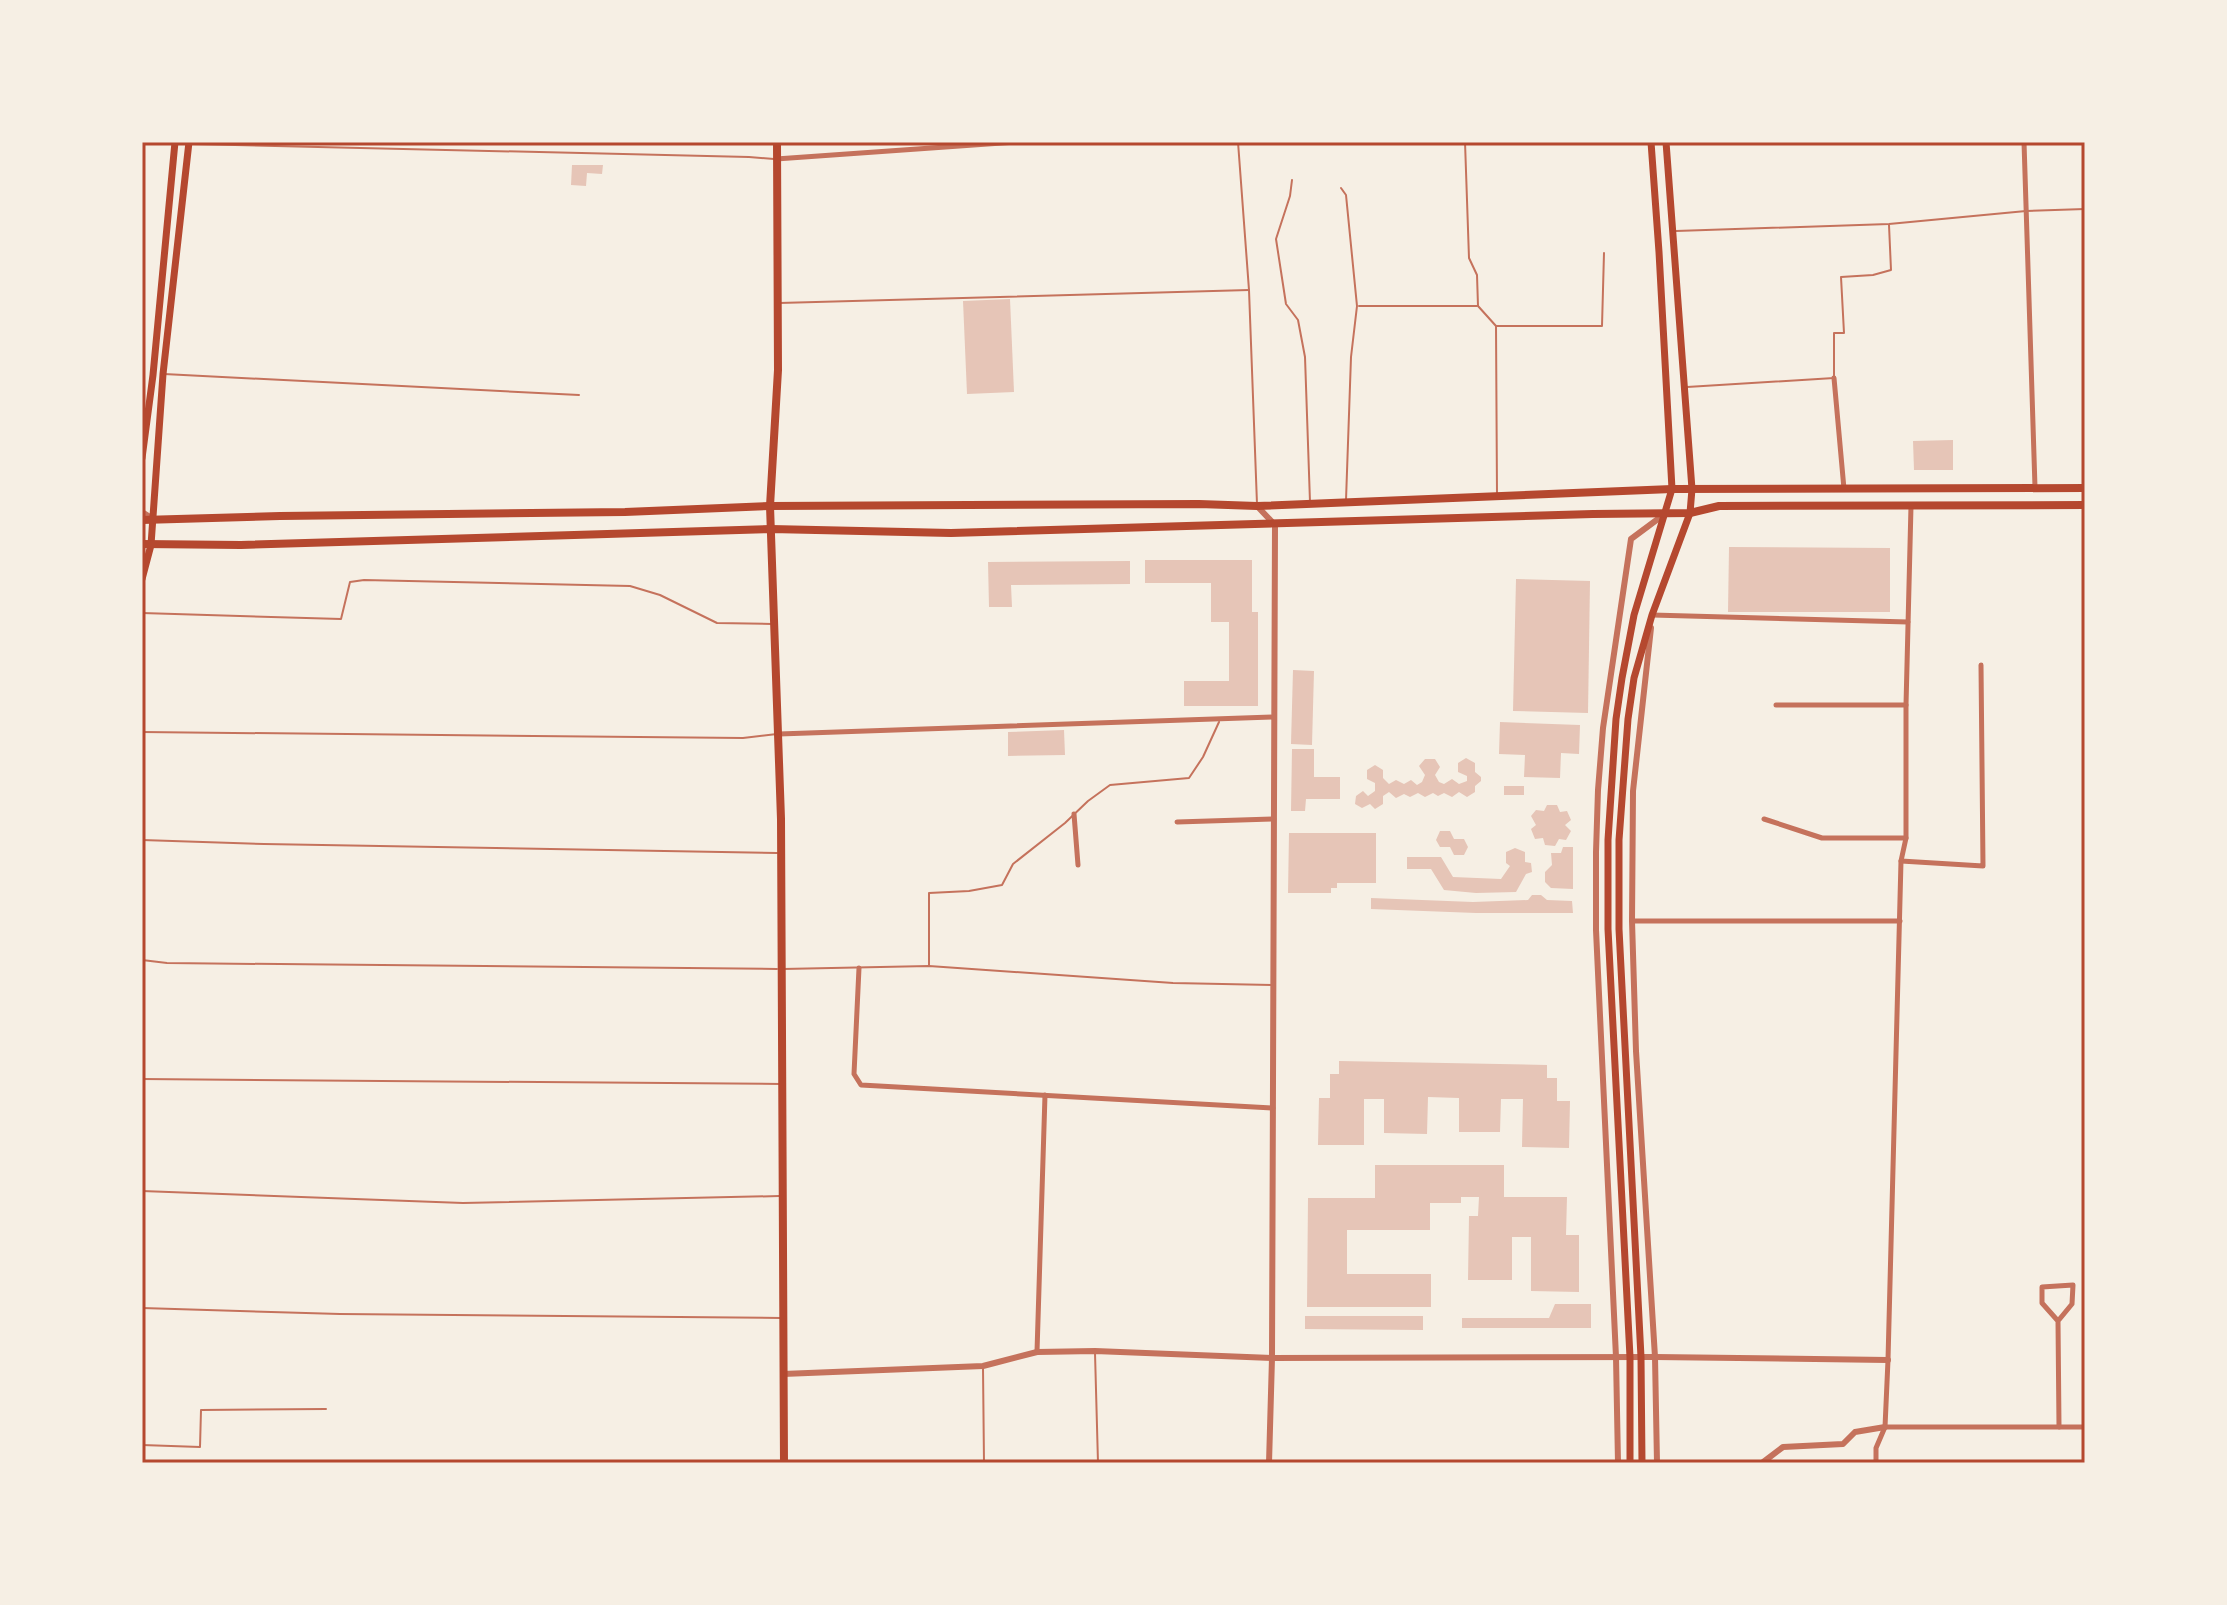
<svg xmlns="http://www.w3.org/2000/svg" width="2227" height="1605" viewBox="0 0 2227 1605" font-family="'Noto Sans',sans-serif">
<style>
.building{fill:#e6c5b7}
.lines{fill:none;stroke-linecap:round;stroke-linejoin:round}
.service{stroke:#c5725c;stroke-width:2}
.minor{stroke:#c5725c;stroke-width:5}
.tertiary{stroke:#c5725c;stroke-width:6}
.secondary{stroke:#b5482f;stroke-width:7}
.primary{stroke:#b5482f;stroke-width:8}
.neatline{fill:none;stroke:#b5482f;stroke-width:3}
</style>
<rect width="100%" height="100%" fill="#f6efe4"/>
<!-- building -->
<g class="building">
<polygon points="572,165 603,165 602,174 587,173 586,186 571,185"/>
<polygon points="1010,299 1014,392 967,394 963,301"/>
<polygon points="1953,440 1953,470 1914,470 1913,441"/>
<polygon points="1729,547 1890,548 1890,612 1728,612"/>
<polygon points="1145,560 1252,560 1252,612 1258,612 1258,706 1184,706 1184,681 1229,681 1229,622 1211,622 1211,583 1145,583"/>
<polygon points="1130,561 1130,584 1011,585 1012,607 989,607 988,562"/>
<polygon points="1516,579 1590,581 1588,713 1513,711"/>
<polygon points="1293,670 1314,671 1312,745 1291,744"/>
<polygon points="1500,722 1580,725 1579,754 1561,753 1560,778 1524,777 1525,755 1499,754"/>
<polygon points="1064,730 1065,755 1008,756 1008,732"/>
<polygon points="1292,749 1314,749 1314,777 1340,777 1340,799 1306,799 1305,811 1291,811"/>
<polygon points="1466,758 1475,763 1475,772 1481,777 1481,781 1475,786 1475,792 1467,797 1459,792 1452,797 1444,793 1438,796 1433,793 1425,797 1418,793 1410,797 1404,794 1396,798 1389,792 1383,796 1383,804 1375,809 1370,804 1362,808 1355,804 1356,796 1363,791 1368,796 1375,791 1375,783 1367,779 1367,770 1375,765 1383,770 1383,778 1389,784 1396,780 1404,784 1411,780 1417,785 1422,782 1425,775 1419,766 1425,759 1435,759 1440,767 1435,775 1439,782 1444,784 1452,779 1459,784 1467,781 1467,776 1458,772 1458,763"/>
<rect x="1504" y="786" width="20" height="9"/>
<polygon points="1547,805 1557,805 1560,812 1567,811 1571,820 1565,825 1571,831 1566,840 1559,839 1555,846 1545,845 1543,838 1535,839 1531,829 1536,825 1531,816 1536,810 1544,811"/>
<polygon points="1440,831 1450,831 1454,839 1464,839 1468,847 1464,855 1454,855 1450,847 1440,847 1436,840"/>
<polygon points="1289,833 1376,833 1376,883 1337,883 1337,888 1331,888 1331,893 1288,893"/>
<polygon points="1563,847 1573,847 1573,889 1551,888 1545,882 1545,872 1552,865 1551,853 1561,853"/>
<polygon points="1515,848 1525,852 1525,862 1531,863 1532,872 1526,874 1516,892 1476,893 1444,890 1431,869 1407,869 1407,857 1441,857 1453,877 1501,879 1510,866 1506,863 1506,852"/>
<polygon points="1532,895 1541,895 1547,900 1572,901 1573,913 1476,913 1371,909 1371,898 1473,902 1528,900"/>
<polygon points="1339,1061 1547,1065 1547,1078 1557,1078 1557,1101 1570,1101 1569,1148 1522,1147 1523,1099 1501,1099 1500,1132 1459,1132 1459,1098 1428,1097 1427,1134 1384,1133 1384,1099 1364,1099 1364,1145 1318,1145 1319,1098 1330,1098 1330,1074 1339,1074"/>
<polygon points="1375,1165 1504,1165 1504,1197 1567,1197 1566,1235 1579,1235 1579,1292 1531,1291 1531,1237 1512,1237 1512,1280 1468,1280 1469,1216 1478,1216 1479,1197 1461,1197 1461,1203 1430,1203 1430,1230 1347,1230 1347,1274 1431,1274 1431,1307 1307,1307 1308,1198 1375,1198"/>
<polygon points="1555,1304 1591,1304 1591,1328 1462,1328 1462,1318 1549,1318"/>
<polygon points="1305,1316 1423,1316 1423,1330 1305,1329"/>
</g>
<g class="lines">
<!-- service -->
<g class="service">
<polyline points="143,142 173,143"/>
<polyline points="1238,142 1249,290 1257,504"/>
<polyline points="1465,142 1469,258 1477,275 1478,306 1496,326 1497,495"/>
<polyline points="193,144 749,157 774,159"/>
<polyline points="1292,180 1290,196 1276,239 1286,304 1298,320 1305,357 1310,502"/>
<polyline points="1341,188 1346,195 1357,306 1351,357 1346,500"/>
<polyline points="1676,231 1889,224 2026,211 2085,209"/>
<polyline points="779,303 1249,290"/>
<polyline points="1359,306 1477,306"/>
<polyline points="1496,326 1602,326 1604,253"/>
<polyline points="164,374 579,395"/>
<polyline points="1687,387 1834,378 1834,333 1844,333 1841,277 1873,275 1891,270 1889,225"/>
<polyline points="142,613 341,619 350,582 364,580 630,586 660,595 717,623 772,624"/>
<polyline points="142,732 743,738 777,734"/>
<polyline points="142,840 264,844 777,853"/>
<polyline points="142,960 167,963 777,969"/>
<polyline points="929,965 929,893 969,891 1002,885 1013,864 1065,823 1088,801 1110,785 1189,778 1203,757 1219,722"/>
<polyline points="783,969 929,966 1173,983 1272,985"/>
<polyline points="142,1079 781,1084"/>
<polyline points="142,1191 463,1203 779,1196"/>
<polyline points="142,1308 340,1314 781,1318"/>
<polyline points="1095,1353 1098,1463"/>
<polyline points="983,1368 984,1463"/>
<polyline points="142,1445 200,1447 201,1410 326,1409"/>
</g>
<!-- minor -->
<g class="minor">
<polyline points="2024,142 2035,487"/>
<polyline points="776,159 1016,142"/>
<polyline points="1834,378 1844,489"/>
<polyline points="1652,615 1908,622"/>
<polyline points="1776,705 1906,705"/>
<polyline points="779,734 1274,717"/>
<polyline points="1074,814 1078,865"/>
<polyline points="1764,819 1822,838 1906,838"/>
<polyline points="1177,822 1274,819"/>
<polyline points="1901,861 1983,866 1981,665"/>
<polyline points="1632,921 1900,921"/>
<polyline points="859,968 854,1074 861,1085 1273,1108"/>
<polyline points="2058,1321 2042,1303 2042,1287 2073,1285 2072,1304 2058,1321 2059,1427"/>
<polyline points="1037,1352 1045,1095"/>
<polyline points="1885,1427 2085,1427"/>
<polyline points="1876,1463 1876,1448 1885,1427 1888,1360 1901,861 1906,838 1906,705 1911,506"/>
</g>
<!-- tertiary -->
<g class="tertiary">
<polyline points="1257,506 1275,525 1272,1358 1269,1463"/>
<polyline points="142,512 153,519"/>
<polyline points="1651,628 1633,791 1632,921 1636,1051 1655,1357 1657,1463"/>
<polyline points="783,1374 983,1366 1037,1352 1095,1351 1272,1358 1655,1357 1888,1360"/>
<polyline points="1618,1463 1616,1357 1596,930 1596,852 1598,790 1603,728 1631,539 1666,513"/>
<polyline points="1762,1463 1783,1447 1843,1444 1855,1432 1885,1427"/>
</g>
<!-- secondary -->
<g class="secondary">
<polyline points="142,458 153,375 175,142"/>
<polyline points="142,579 151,545 163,374 189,142"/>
<polyline points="1630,1463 1630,1357 1608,929 1608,840 1616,719 1622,678 1634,615 1672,489 1659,252 1651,142"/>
<polyline points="1642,1463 1641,1357 1619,929 1619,840 1628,719 1634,678 1652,615 1690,513 1692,489 1666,142"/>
</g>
<!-- primary -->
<g class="primary">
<polyline points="777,142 778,370 770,506 781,819 784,1463"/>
<polyline points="142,520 280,516 625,512 770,506 1199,504 1257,506 1672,489 2085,488"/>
<polyline points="142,544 241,545 771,529 951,533 1593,514 1690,513 1719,506 2085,505"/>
</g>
</g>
<!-- border -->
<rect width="2227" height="1605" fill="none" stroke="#f6efe4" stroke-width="288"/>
<rect x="144" y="144" width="1939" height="1317" class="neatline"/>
</svg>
